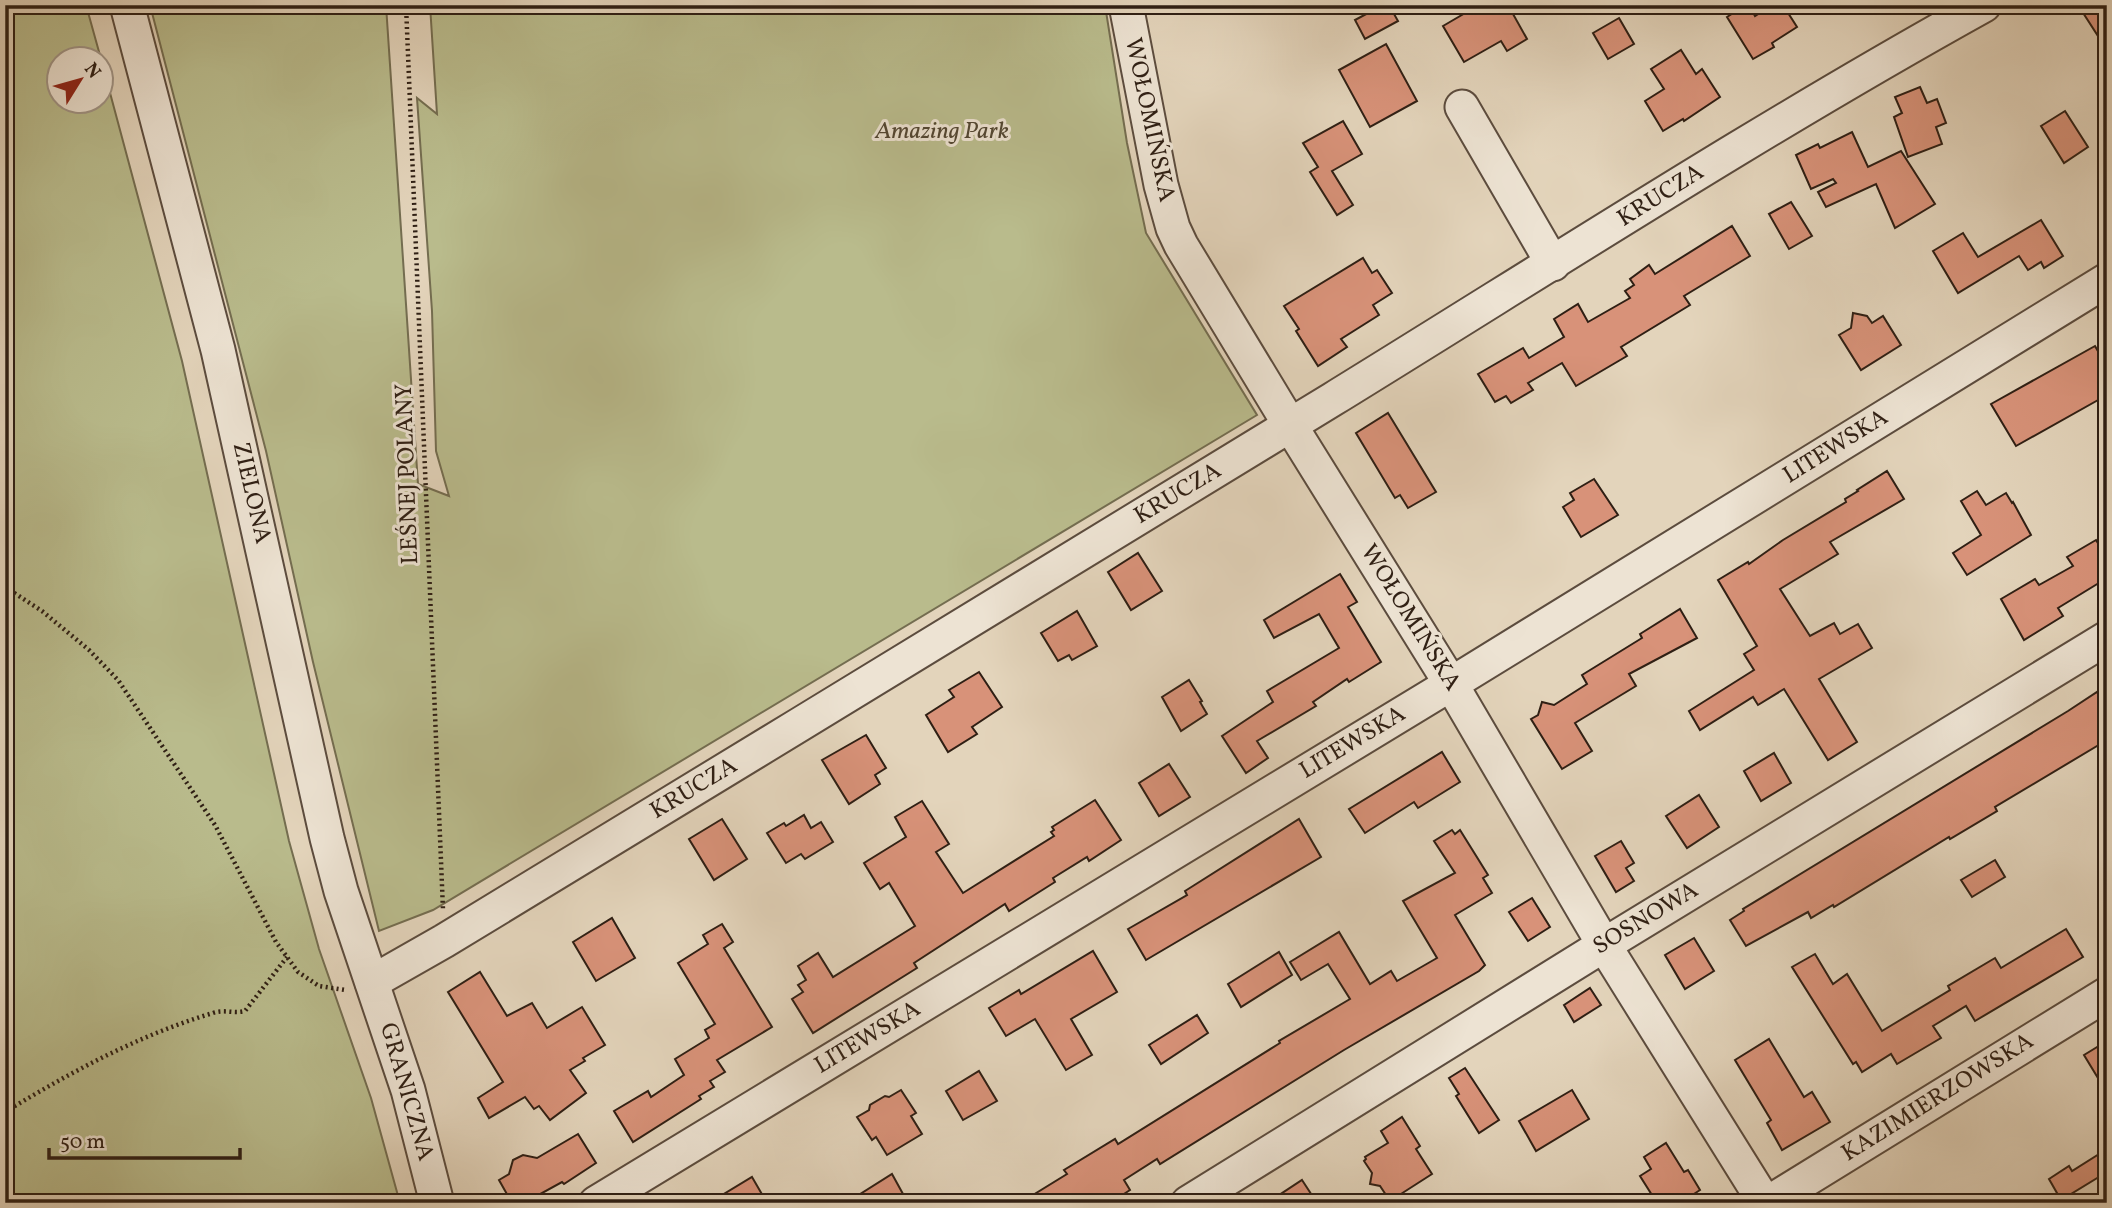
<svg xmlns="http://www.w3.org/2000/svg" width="2112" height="1208" viewBox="0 0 2112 1208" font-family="Vollkorn,serif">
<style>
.green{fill:#b9bb8c;stroke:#746d50;stroke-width:2}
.building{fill:#d89279;stroke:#2f1f14;stroke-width:2}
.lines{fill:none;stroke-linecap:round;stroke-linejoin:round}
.minor-casing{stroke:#5c4c3e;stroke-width:37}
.path{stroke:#2f1f14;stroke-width:4.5;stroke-dasharray:2 3.5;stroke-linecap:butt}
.minor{stroke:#ede3d3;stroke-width:33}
.labels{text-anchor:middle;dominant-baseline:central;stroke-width:6;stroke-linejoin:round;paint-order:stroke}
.street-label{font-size:24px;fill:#2f1f14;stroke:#ede3d3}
.park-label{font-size:24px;font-style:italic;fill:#524632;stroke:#ede3d3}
</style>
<rect width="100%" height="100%" fill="#e3d4bb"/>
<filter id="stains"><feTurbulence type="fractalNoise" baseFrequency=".00286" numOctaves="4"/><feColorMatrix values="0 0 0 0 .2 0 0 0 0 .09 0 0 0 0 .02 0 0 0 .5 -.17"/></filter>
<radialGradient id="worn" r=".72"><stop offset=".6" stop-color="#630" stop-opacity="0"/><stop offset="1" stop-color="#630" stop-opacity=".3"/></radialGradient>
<!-- green -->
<g class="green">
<polygon points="5,5 86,5 101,59 60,60 60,102 102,102 102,63 182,361 289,841 319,949 371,1098 400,1203 5,1203"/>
<polygon points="150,5 386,5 418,484 449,496 436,451 432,311 417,98 437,114 430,5 1105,5 1127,143 1146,233 1257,415 433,910 379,931 313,662 266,451"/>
</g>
<!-- building -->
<g class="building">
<polygon points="1383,5 1389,5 1398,21 1365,39 1355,20"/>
<polygon points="1479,5 1508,5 1527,39 1507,51 1501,41 1464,62 1443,26"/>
<polygon points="1746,5 1749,5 1755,16 1772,5 1783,5 1797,27 1772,43 1774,47 1753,59 1727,17"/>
<polygon points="2078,5 2107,5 2107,50"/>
<polygon points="1619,18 1634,44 1608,59 1593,33"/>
<polygon points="1386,44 1417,101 1370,127 1339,70"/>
<polygon points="1681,50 1696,74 1702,69 1720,97 1684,121 1683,119 1663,131 1645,101 1664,89 1651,69"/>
<polygon points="1920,87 1927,103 1937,99 1946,123 1936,127 1942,144 1908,157 1894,117 1902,113 1895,97"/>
<polygon points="2065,111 2088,147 2064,163 2041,126"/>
<polygon points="1343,121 1362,154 1332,171 1353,205 1337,215 1310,172 1318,167 1303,143"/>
<polygon points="1852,132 1868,167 1901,151 1935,204 1895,228 1876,184 1826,207 1818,192 1836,183 1833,179 1811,189 1796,155 1818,144 1820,148"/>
<polygon points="1791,202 1812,236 1789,249 1769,214"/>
<polygon points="2041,220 2063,256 2044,268 2041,262 2028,270 2019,256 1958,293 1933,251 1963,233 1978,257"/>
<polygon points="1732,226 1750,256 1684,296 1690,305 1621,347 1627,356 1576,386 1562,363 1528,383 1533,390 1511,403 1506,396 1495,402 1478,374 1523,348 1529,358 1564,337 1554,319 1578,304 1588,322 1630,298 1625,291 1634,285 1630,279 1649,265 1655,274"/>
<polygon points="1363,258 1372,273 1377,270 1392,293 1373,305 1379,315 1341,339 1347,347 1318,366 1296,331 1299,329 1284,306"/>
<polygon points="1853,313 1867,316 1872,323 1883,316 1901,345 1861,370 1839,335 1851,328"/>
<polygon points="2095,346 2107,367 2107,395 2016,446 1991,404"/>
<polygon points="1388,413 1436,492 1408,508 1400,495 1395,498 1356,433"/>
<polygon points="1887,471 1904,499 1830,542 1838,554 1780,589 1810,636 1834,623 1840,634 1858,624 1872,648 1819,679 1857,742 1828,760 1784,689 1758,705 1753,697 1700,730 1689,711 1754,670 1744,654 1757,646 1718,580 1748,562 1749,564 1783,540 1846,502 1845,499 1858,491 1857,490"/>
<polygon points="1594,479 1618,515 1581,537 1563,507 1574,500 1570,493"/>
<polygon points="1977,491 1986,505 2006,493 2012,503 2013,502 2031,535 1967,575 1953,553 1981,535 1961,501"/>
<polygon points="2096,540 2107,558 2107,578 2058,608 2063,616 2024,640 2001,599 2035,579 2039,585 2073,566 2067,557"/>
<polygon points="1138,553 1162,591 1131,610 1108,572"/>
<polygon points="1340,574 1357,602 1348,607 1381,662 1349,682 1347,679 1313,702 1316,706 1257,741 1268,758 1246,773 1222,736 1273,702 1267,691 1339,648 1319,614 1274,638 1264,620"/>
<polygon points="1680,609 1697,638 1629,674 1636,686 1575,723 1592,751 1562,769 1531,719 1538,715 1542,702 1554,705 1587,684 1582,675 1642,638 1640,634"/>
<polygon points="1077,611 1097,646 1072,660 1069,655 1058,661 1041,633"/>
<polygon points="979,672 1002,707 972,727 977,734 948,752 926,715 954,697 949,690"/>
<polygon points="1189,680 1202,701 1200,702 1207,714 1181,731 1162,697"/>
<polygon points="2097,692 2107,708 2107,740 1995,807 1997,811 1950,839 1949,837 1834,907 1833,905 1811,918 1808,912 1746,946 1730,920 1744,911 1743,909 2068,711"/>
<polygon points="866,735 886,768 875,775 880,784 849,804 822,760"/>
<polygon points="1442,752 1460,782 1418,808 1414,802 1365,833 1349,809"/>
<polygon points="1774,753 1791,783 1761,801 1744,771"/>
<polygon points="1169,764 1190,797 1159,816 1139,783"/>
<polygon points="1699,795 1719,827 1687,848 1666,816"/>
<polygon points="1095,800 1121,840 1089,861 1087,857 1053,878 1055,882 1009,911 1005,904 914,963 917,968 813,1033 792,999 803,992 798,985 806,980 798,966 818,953 833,977 915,926 889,883 880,889 864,863 906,837 895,817 922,801 949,844 936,852 963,893 1054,836 1051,832 1054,830 1052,827"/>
<polygon points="804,815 811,828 821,822 833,842 805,859 801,854 786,863 767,833 784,823 786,826"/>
<polygon points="722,819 747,859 714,880 689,839"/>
<polygon points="1299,819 1321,857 1146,960 1128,929 1187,895 1185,891"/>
<polygon points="1452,830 1455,834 1460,830 1488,875 1483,878 1492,893 1455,915 1485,965 1479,971 1344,1050 1160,1164 1157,1159 1124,1180 1130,1190 1110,1203 1020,1203 1067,1174 1064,1170 1115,1139 1118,1144 1280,1043 1279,1041 1350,999 1328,964 1301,980 1290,962 1339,932 1370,984 1391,971 1397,981 1437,958 1403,901 1455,873 1434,841"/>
<polygon points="1621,841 1634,863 1626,868 1634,881 1616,892 1595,856"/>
<polygon points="1995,860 2005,877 1972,897 1961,880"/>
<polygon points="1532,898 1550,927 1528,941 1509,912"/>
<polygon points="612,918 635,958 596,981 573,942"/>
<polygon points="722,924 733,942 724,948 772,1027 717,1060 725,1072 710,1081 714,1087 699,1096 701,1099 633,1142 614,1111 648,1091 651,1097 684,1075 675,1059 709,1038 705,1030 715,1024 678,963 708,944 703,935"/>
<polygon points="2066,929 2083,957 1975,1021 1966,1006 1933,1026 1941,1038 1897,1064 1891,1054 1862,1072 1856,1062 1853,1064 1792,967 1815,954 1833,984 1847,974 1882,1031 1950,990 1948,986 1995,958 2001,968"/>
<polygon points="1694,938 1714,971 1685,989 1665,955"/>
<polygon points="1093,951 1117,992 1071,1019 1092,1055 1066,1070 1035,1019 1006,1036 989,1008 1019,990 1021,994"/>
<polygon points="1279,952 1292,975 1241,1007 1228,984"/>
<polygon points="480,972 507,1016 532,1003 547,1028 582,1007 605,1045 583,1058 585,1061 570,1070 586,1093 550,1120 539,1106 534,1109 525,1097 489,1118 478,1098 503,1082 448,992"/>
<polygon points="1590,988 1601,1005 1574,1022 1564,1005"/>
<polygon points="1197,1015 1208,1033 1161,1064 1149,1045"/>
<polygon points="1769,1039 1804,1097 1812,1092 1830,1122 1782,1150 1767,1123 1771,1120 1735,1060"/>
<polygon points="2107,1041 2107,1093 2084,1055"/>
<polygon points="1465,1068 1499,1120 1479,1133 1456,1096 1459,1094 1449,1078"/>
<polygon points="979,1071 997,1101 963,1120 946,1091"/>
<polygon points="901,1090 916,1113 911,1116 922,1134 887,1155 876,1137 872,1140 857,1117 869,1110 870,1105 885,1096 889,1097"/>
<polygon points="1572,1090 1589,1119 1536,1151 1519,1121"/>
<polygon points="1402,1117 1420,1146 1416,1149 1432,1174 1390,1201 1380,1186 1370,1184 1372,1173 1364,1161 1366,1159 1365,1157 1388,1143 1381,1131"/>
<polygon points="578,1134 596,1163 564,1184 562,1182 524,1203 512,1203 499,1180 509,1174 513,1160 523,1155 537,1158"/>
<polygon points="1666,1143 1684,1172 1688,1170 1700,1190 1680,1203 1657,1203 1640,1176 1651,1169 1644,1157"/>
<polygon points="2107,1149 2107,1172 2061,1200 2049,1179 2069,1166 2072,1171"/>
<polygon points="892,1174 903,1194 889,1203 846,1203"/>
<polygon points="752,1177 767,1203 709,1203"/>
<polygon points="1302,1180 1317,1203 1267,1203"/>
</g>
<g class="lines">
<!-- minor casing -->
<g class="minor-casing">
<g id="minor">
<polyline points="127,5 218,350 327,838 341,891 408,1090 437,1203"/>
<polyline points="1126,5 1161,185 1173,228 1181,245 1290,425 1451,684 1604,945 1765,1203"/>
<polyline points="1462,107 1553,264"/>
<path d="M372,982L444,941C740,760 1038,581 1333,399C1549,266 1762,128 1984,5"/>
<polyline points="596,1203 1451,684 2107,280"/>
<polyline points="1188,1203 1604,945 2107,638"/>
<polyline points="1768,1203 2107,994"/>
</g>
</g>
<!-- path -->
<g class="path">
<polyline points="406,5 443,910"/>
<polyline points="5,587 42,611 89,650 118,680 215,825 276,942 298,972 319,986 345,990"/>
<path d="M5,1112C71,1072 139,1035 213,1013C224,1009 234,1014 245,1011L287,957"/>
</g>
<!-- minor -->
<use href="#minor" class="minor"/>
</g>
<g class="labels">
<!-- street labels -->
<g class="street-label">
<text transform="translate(1149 120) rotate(78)">WOŁOMIŃSKA</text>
<text transform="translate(1661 196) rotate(-32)">KRUCZA</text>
<text transform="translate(1836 447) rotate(-32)">LITEWSKA</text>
<text transform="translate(408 474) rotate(-92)">LEŚNEJ POLANY</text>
<text transform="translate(251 493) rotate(77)">ZIELONA</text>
<text transform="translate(1178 494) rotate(-31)">KRUCZA</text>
<text transform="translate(1410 618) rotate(58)">WOŁOMIŃSKA</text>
<text transform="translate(1353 743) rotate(-31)">LITEWSKA</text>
<text transform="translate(694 789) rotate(-31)">KRUCZA</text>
<text transform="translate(1646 919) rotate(-31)">SOSNOWA</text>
<text transform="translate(868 1038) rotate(-31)">LITEWSKA</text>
<text transform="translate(406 1092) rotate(74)">GRANICZNA</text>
<text transform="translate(1938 1098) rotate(-32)">KAZIMIERZOWSKA</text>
</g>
<!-- park labels -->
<g class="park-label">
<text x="942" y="132">Amazing Park</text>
</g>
</g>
<!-- margin -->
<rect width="2112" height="1208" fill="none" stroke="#e3d4bb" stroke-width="28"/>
<rect x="7" y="7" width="2098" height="1194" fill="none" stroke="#2f1f14" stroke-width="3.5"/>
<rect x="14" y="14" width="2084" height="1180" fill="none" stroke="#2f1f14" stroke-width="2"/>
<!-- north arrow -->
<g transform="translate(80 80) rotate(53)"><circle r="33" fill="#ede3d3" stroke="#a19587" stroke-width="2"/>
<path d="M0-5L12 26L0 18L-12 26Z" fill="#8f2418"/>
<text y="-10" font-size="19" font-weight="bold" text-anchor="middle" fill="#2f1f14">N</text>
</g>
<!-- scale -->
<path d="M49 1148v10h191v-10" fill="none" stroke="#2f1f14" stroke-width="3.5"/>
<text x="60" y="1148" font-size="21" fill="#2f1f14" stroke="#ede3d3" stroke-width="5" paint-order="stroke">50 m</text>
<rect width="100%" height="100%" filter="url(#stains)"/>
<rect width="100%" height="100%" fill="url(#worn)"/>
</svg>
